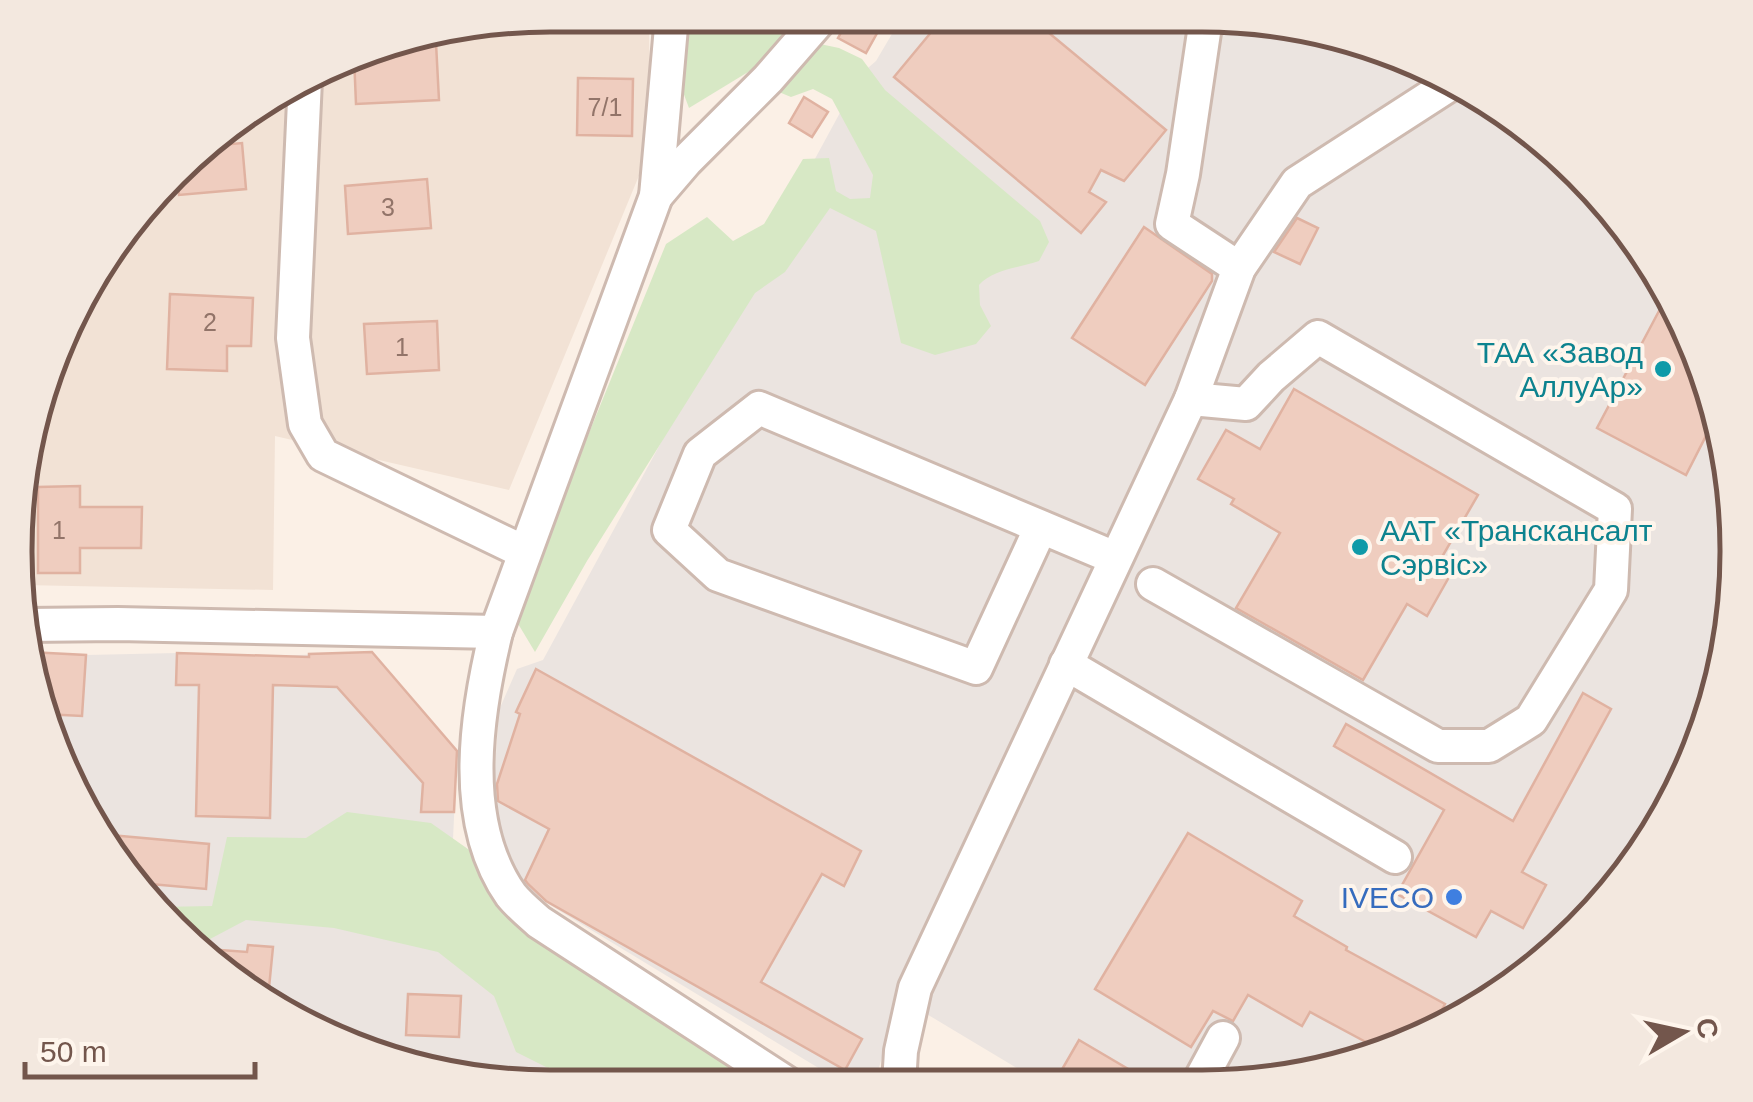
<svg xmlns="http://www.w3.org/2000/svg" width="1753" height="1102" viewBox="0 0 1753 1102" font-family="Helvetica,sans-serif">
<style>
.residential{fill:#f2e2d5}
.industrial{fill:#ebe4e0}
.green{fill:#d7e8c5}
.building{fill:#efcdbf;stroke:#e0b2a1;stroke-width:2.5}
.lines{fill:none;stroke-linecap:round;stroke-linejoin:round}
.minor-casing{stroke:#cebab0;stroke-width:38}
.minor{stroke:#fff;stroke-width:32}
.culture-dot{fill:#0f9aa8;stroke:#fef5ec;stroke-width:4}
.shop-dot{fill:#3f7fe0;stroke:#fef5ec;stroke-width:4}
.labels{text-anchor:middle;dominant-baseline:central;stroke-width:8;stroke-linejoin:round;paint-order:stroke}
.number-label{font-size:25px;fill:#927469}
.culture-label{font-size:30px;fill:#0d838f;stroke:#fef5ec;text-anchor:end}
.shop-label{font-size:30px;fill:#366cbe;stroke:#fef5ec;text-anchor:end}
.rim{fill:none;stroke:#73564c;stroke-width:5}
</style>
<rect width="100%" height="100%" fill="#fbf0e6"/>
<!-- residential -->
<polygon class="residential" points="551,15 649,16 650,149 509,490 275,436 273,590 23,585 16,517 44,378 126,224 253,106 379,43"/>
<!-- industrial -->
<g class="industrial">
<polygon points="902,17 1273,20 1439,70 1555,148 1682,313 1737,515 1710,723 1605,904 1440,1031 1236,1086 1045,1085 920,1010 905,981 874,1084 845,1084 522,888 503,850 493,798 499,710 517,669 543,660 861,74 876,61"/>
<polygon points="29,652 86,655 177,653 274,656 372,652 457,751 449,928 549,1006 548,1083 482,1082 345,1046 198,954 87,819 33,689"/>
</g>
<!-- green -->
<g class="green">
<polygon points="689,16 801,17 758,66 689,108 677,76"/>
<path d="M820,44L839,48L862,59L885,90L1040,221L1049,242L1039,261C1019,268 993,269 979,285L980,305L991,326L976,344L935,355L901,343L876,231L830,208L785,272L755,293L587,561L535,652L514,617L666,244L707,217L733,241L764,224L803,159L829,158L836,191L850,199L870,198L873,175L832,99L813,89L791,97L774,90Z"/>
<polygon points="347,812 431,823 475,854 497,907 690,1029 771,1084 578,1083 516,1052 494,996 438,952 334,928 246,920 193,948 159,907 212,906 227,837 306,838"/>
</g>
<!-- building -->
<g class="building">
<polygon points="850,17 886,17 866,53 838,38"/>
<polygon points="943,18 1031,18 1166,130 1124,181 1101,170 1089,192 1106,202 1081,233 894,77"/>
<polygon points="436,43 439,100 356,104 354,56 374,46"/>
<polygon points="578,78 633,79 632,136 577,135"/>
<polygon points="804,97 828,112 812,137 789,123"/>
<polygon points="242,143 246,189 179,195 177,177 210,146"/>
<polygon points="427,179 431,228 348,234 345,186"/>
<polygon points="1297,218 1318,228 1300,264 1274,252"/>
<polygon points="1144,227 1212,274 1212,281 1145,385 1072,338"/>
<polygon points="170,294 253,298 251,346 227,346 227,371 167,369"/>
<polygon points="1668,294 1682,313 1712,424 1686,475 1597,428"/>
<polygon points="437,321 439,370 367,374 364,324"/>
<polygon points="1294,389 1478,495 1439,562 1453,570 1427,616 1407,604 1363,680 1236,608 1280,533 1231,504 1234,499 1198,479 1226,430 1260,449"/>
<polygon points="80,486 80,507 142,507 141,548 80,548 80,573 38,573 38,487"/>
<polygon points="29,652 86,655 82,716 43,714 33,689"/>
<polygon points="372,652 457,751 454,812 421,812 423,783 337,687 273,685 270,818 196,816 199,685 176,685 177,653 309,657 309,654"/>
<polygon points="536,669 861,851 844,886 822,874 761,982 862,1039 845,1070 546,901 528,884 525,880 549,829 498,801 497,784 520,714 516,712"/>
<polygon points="1583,693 1611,709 1522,872 1546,885 1523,928 1491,911 1476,937 1397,894 1444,810 1334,746 1346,724 1513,821"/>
<polygon points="1188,833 1302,901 1294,916 1347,947 1346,950 1445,1004 1429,1034 1377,1048 1310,1012 1302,1026 1248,995 1233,1021 1213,1011 1191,1047 1095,989"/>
<polygon points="99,834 209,844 206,889 139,883"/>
<polygon points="248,945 273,947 268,998 198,954 193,948 247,952"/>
<polygon points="408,994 461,996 459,1037 406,1035"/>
<polygon points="1079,1040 1157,1086 1053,1085"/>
</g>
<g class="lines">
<!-- minor casing -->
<g class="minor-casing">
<g id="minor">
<path d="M672,16L656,196L496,632C476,714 459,821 511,895C519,905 530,914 539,922L788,1084"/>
<polyline points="1206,19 1183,174 1172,224 1239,268"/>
<polyline points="305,80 293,338 305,424 323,455 524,552"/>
<polyline points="656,196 686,161 768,79 822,17"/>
<polyline points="1041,527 976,668 718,575 669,530 700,454 759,408 1115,558"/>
<polyline points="1153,584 1438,746 1489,746 1531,720 1611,590 1615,509 1318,337 1271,377 1246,404 1191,399"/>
<polyline points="27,625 118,624 496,632"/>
<polyline points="1066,664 1395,857"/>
<polyline points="899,1084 901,1051 915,988 1191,399 1239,268 1297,183 1455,81"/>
<polyline points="1197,1086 1223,1038"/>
</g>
</g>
<!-- minor -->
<use href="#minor" class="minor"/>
</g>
<!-- markers -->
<g class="culture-dot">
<circle cx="1663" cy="369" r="10"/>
<circle cx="1360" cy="547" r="10"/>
</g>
<circle class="shop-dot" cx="1454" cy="897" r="10"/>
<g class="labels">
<!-- number labels -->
<g class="number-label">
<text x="605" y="107">7/1</text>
<text x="388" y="207">3</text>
<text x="210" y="322">2</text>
<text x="402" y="347">1</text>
<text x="59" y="530">1</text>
</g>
<!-- culture labels -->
<g class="culture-label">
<text x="1643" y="352">ТАА «Завод<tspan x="1643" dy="34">АллуАр»</tspan></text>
<text x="1380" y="530" text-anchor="start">ААТ «Транскансалт<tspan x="1380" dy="34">Сэрвіс»</tspan></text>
</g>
<!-- shop labels -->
<g class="shop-label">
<text x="1434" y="897">IVECO</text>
</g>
</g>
<!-- crop -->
<path d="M0 0H1753V1102H0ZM550 32H1202A518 518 0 0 1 1720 550V552A518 518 0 0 1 1202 1070H550A518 518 0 0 1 32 552V550A518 518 0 0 1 550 32Z" fill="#f3e8df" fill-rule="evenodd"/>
<path class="rim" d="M550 32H1202A518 518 0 0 1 1720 550V552A518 518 0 0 1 1202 1070H550A518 518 0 0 1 32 552V550A518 518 0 0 1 550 32Z"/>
<!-- north arrow -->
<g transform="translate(1683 1032) rotate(81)" stroke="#fef5ec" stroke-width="8" paint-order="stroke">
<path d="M0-8L18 38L0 25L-18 38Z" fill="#73564c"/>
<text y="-15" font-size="28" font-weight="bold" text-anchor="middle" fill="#73564c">С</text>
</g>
<!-- scale -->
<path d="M25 1062v15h230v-15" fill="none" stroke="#73564c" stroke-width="5"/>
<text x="40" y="1062" font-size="30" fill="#73564c" stroke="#fef5ec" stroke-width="8" paint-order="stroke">50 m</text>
</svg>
